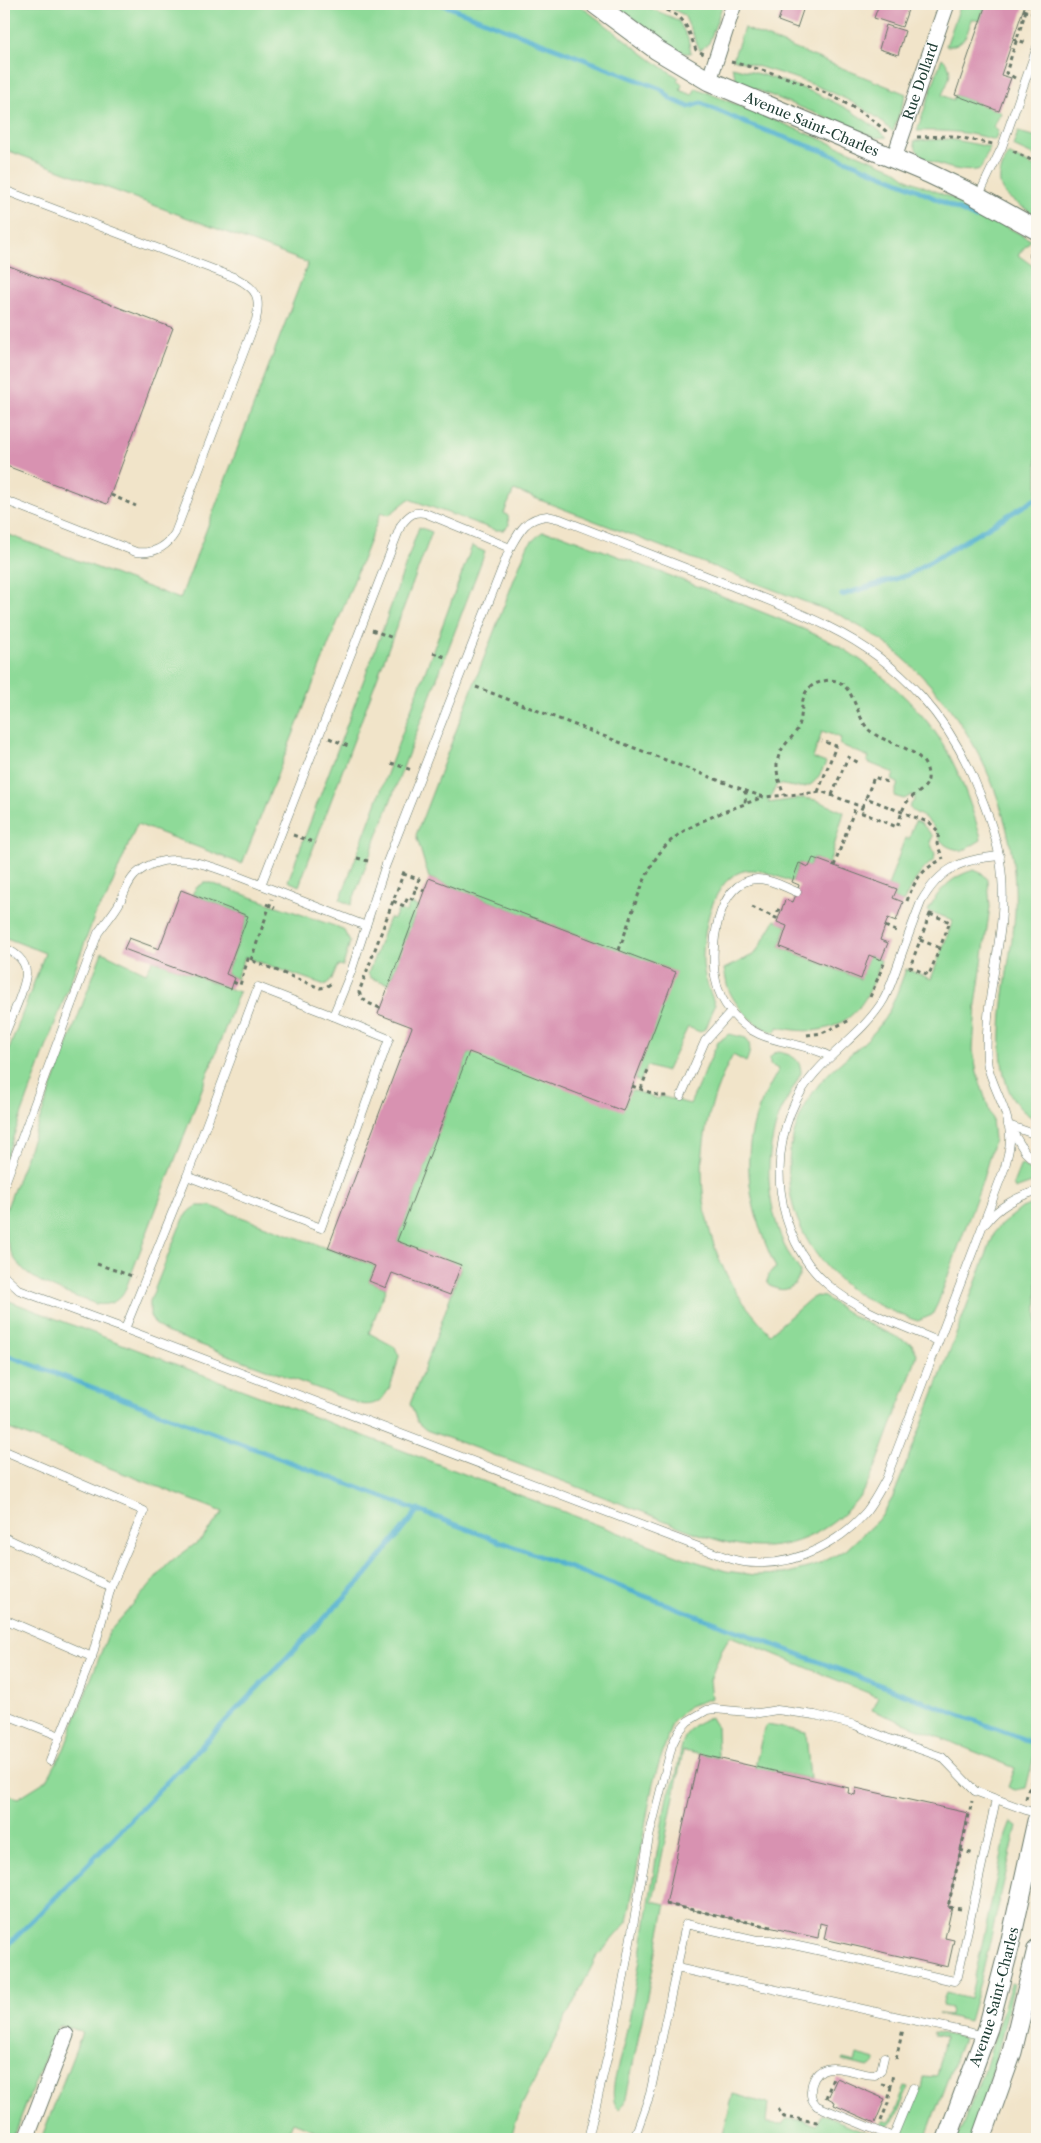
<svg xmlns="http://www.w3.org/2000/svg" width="1041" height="2143" viewBox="0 0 1041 2143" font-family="'Libre Caslon Text',serif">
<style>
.green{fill:#8eda98;stroke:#568c66}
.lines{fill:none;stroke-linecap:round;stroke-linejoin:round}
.stream{stroke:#51b1cf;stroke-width:5}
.building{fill:#d892b1}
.service-casing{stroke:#687768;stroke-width:9}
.minor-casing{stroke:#687768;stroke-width:17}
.tertiary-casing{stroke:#687768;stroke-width:21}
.path{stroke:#687768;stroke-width:3;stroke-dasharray:4 4;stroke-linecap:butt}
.service{stroke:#fff;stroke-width:8}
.minor{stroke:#fff;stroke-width:15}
.tertiary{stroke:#fff;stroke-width:19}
.labels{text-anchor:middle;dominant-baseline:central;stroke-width:4;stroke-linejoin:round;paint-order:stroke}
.street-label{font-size:14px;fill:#1f3d34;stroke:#fbf7ec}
</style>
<rect width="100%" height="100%" fill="#fbf7ec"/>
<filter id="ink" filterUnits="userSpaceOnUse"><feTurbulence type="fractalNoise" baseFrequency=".02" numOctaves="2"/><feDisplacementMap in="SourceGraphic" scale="10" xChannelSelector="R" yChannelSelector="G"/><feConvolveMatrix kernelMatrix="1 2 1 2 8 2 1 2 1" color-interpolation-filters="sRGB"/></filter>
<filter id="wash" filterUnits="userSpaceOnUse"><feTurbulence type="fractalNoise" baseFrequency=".0096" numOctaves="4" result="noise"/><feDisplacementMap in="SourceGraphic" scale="20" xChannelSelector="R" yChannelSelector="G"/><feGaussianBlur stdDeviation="1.12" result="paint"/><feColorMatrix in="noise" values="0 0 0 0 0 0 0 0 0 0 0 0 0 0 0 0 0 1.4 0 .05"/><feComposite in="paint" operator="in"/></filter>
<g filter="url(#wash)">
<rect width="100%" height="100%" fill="#f1e4c9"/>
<!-- green -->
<g class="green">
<path d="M4,4H578L653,61L679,78L677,80L682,85L680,90L692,95L696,88L894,169L909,180L961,202L1031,240L1018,255L1037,269V1120C973,1092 1013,964 1015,911C1016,888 1014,862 1009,839C992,759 949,693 884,642C871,632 856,625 842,616L514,490L504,513L508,516L509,525L504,530H495L409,499L389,515L381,512L242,864L137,824L106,899L96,912L4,1162V1063L45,953L4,937V533L180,599L308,263L4,149Z"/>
<polygon points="614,4 640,4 678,20 688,38 691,53 684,53 677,50"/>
<polygon points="662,4 723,4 709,43 700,50 684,15"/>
<path d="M961,4H986L980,21L971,19C968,34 964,46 946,46Z"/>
<path d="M744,28L906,94L893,132C888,128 884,123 879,119C836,88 783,74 733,59Z"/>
<path d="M942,58C956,70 948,81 942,95L953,100L955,95L999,111L1001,113L993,127L998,131L995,140C969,132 945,130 917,131Z"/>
<path d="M732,67C787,80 845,100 887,137L877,138L745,85L736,79Z"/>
<polygon points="1018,132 1037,137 1037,157 1013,146"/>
<path d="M949,139L990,147L981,168C969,176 931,164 921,155C916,151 915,146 914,141Z"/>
<path d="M1008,154L1037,168V216C1007,196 988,193 1008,154Z"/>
<polygon points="419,527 432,532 299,886 288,881 381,634"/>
<path d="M542,532L560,534C619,557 679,578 737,602C766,614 796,625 825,639C862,657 898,687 925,719C953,752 967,793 980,834L981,840L961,852L960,850C934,846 942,832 926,819C920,814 913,813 909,807L915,799L912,795L904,799L894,796L898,783L892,780L894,773L867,762L869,757L839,744L841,738L822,731L813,758L826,763C812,792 806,789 777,784L768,803L803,798L816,800L844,812L829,864L813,858L809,867L799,863L792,882C778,877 763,869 748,870C711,875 702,934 703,964C704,978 710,992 715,1005L706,1028L700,1032L688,1027L666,1072L647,1066L640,1082L635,1079L675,972L429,878L416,835L520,564L528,545Z"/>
<polygon points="472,546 485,552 351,905 340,900"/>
<path d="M915,821L921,823L933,836L930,842L935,854L934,860C919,871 912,886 903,902L893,898L896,889L888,886L905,838L909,839Z"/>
<path d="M974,870L983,874L988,880L990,907L976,1005L973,1050L977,1073L992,1119L994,1140L982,1182L938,1303L932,1315L918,1321C898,1315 860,1298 844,1284C785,1233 770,1158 814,1091C831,1066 857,1052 876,1030C891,1013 898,990 906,969L931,979L953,920L928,911C938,890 952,876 974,870Z"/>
<polygon points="204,883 211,883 343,929 350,942 343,966 338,965 332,979 325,985 245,957 237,976 237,979 226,974 248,916 192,894 196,888"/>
<polygon points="410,903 418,907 389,984 371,978 368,974 389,918 394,919 398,910 406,912"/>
<path d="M775,920L787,926L780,947L860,979L869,955L881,960C866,1015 837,1041 778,1027L775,1032C755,1029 733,1004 727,985C726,980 725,974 724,969L755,954Z"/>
<path d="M102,952L146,973L153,960L239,992L126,1288C120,1301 110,1306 96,1304C50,1287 0,1276 5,1213Z"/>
<path d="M729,1034L746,1038C752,1046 750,1053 746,1062L733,1055C692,1128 691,1217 735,1290C745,1306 758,1320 770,1334L810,1299L816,1296L824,1297L856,1318L912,1344L917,1354C911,1377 901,1399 893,1421C884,1443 877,1468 865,1488C844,1522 802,1548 761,1547C720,1547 673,1523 635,1509C565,1482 496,1455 426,1430L418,1423L410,1404L437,1335L461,1266L397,1241L469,1052L631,1090L659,1099L660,1096L690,1104L718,1042Z"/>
<path d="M779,1052C792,1055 801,1059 801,1073C795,1086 787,1098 781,1111C763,1156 766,1200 784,1245C788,1254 795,1262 800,1271C799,1289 778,1297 767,1281L770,1272L776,1268C752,1217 738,1163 759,1108C764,1095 772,1082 779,1069L770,1065V1058L774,1053Z"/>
<polygon points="1021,1164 1037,1175 1037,1181 1015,1189 1013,1184"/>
<polygon points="1037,1202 1037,1744 1026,1788 1015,1790 1008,1787 1015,1768 872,1710 878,1697 730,1636 721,1651 710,1680 712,1698 689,1706 672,1723 653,1783 627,1922 596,1958 522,2105 510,2139 337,2139 293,2122 286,2139 41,2139 82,2033 80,2031 61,2025 58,2026 12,2139 4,2139 4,1793 18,1798 47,1780 64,1749 109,1632 168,1564 202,1539 223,1512 4,1427 4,1299 685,1558 726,1571 755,1575 784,1574 815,1566 846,1550 881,1517 893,1497 922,1424 996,1229 1022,1208"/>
<path d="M197,1206H211L375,1266L369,1281L386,1288L369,1333L395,1347L399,1356C394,1377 388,1410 360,1404L166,1332L156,1325L150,1316V1301L179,1228L187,1213Z"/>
<path d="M711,1718L717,1727L718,1758L683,1751L653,1901L666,1904L625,2103L619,2109C605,2099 621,2058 624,2043C642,1962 651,1879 667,1797C670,1790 674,1783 676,1776C682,1750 679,1725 711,1718Z"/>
<polygon points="767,1725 806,1732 810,1779 755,1767 764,1728"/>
<polygon points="1011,1822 1017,1826 982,1975 969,2021 938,2014 950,2015 951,2008 942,2006 946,1993 970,1999 1006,1835"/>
<path d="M1011,1983L1014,1984C1002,2036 990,2089 970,2139H957L985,2069Z"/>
<path d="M933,2032L963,2038L925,2139H909L901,2136C899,2131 903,2124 907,2120V2115L918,2089H921L923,2076L937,2077L945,2038L935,2036Z"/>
<polygon points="857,2055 876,2060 876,2062 869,2067 842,2061 843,2059 855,2062"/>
<polygon points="905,2086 909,2087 894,2121 888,2126 880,2125 883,2120 888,2122 892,2120"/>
<polygon points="733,2094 768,2104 766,2123 784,2124 786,2119 803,2120 817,2124 821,2114 883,2139 722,2139"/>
</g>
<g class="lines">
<!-- stream -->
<g class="stream">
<polyline points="441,4 661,89 671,99 689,107 701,103 750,125 823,151 907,185 976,218"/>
<polyline points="842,595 908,575 1037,498"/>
<polyline points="4,1354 1031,1742"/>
<polyline points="4,1949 67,1886 366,1575 418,1510"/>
</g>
</g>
<g id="blocks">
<!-- building -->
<g class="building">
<polygon points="784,4 805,4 797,28 778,21"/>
<polygon points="879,4 910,4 902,27 874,18"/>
<polygon points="986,4 1025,4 1001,75 1011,78 999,111 955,95"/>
<polygon points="886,25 905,31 898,55 879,49"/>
<polygon points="4,264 173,328 107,504 4,465"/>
<polygon points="813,858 897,889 893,898 903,902 896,921 888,918 885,926 880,940 888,943 881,960 869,955 861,979 780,947 787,926 777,922 785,900 793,902 797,892 799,885 792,882 799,863 809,867"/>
<polygon points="429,878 676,972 623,1111 469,1052 397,1241 461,1265 450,1295 392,1273 386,1288 369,1281 375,1266 328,1248 412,1027 378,1014"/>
<polygon points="181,890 248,916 226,974 235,978 231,989 124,949 129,938 159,949"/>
<polygon points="699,1754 849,1788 848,1793 855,1795 856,1788 968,1813 948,1907 952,1907 945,1938 954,1940 948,1967 824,1939 827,1925 820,1923 818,1938 666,1904"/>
<polygon points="837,2078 885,2099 875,2123 834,2105 835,2102 828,2098"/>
</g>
</g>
</g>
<g filter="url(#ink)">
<use href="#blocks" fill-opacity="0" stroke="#687768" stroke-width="1"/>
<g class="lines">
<!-- service casing -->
<g class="service-casing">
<g id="service">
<path d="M4,190L236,278C257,289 261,297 256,320L175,533C166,548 153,554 136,552L4,500"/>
<polyline points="978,197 1002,147 1037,47"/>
<path d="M547,516L560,519C615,540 670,562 724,583C760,597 796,610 829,627C901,662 952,720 980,794C991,821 1000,848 1002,877C1006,925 992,970 988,1017C987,1033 985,1051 988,1067C994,1090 1009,1112 1010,1136C1011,1146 1007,1157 1005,1167L886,1479C880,1490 874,1502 866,1512C839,1543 797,1565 756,1563C738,1563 720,1555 704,1549L125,1329L187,1176L258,987L333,1016L351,972L385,867L510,548C520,530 526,518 547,516Z"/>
<path d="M797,892C784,887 771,879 757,879C716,881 709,951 716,981C718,992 724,1003 731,1012C759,1047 794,1038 829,1056"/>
<path d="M366,926L261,885L401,525C409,515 413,511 425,513L510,548"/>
<path d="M4,948C14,952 26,960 26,973C26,988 9,1022 4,1037"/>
<polyline points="681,1096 705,1041 731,1012"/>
<polyline points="1008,1125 1037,1135"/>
<polyline points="1011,1129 1025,1152 1037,1163"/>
<polyline points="187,1176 321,1228 389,1039 333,1016"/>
<path d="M4,1186L98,933C105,923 114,913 120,902C125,892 127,883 135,875C171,842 223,872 261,885"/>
<path d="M986,1223C998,1207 1018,1196 1037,1191"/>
<polyline points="4,1276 19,1290 125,1329"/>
<path d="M938,1341C903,1326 856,1310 827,1284C774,1237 765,1149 802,1090C825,1055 859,1037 881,1004C888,994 892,981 896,970C904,947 912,925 921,902C940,868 962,859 1000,856"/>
<polyline points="4,1537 111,1587 144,1511 5,1451"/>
<polyline points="4,1619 92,1657"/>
<polyline points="4,1714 60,1736"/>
<polyline points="50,1761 92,1657 111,1587"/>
<polyline points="677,1968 985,2036"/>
<path d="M884,2057L881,2070L875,2075C854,2075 821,2054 812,2084C810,2093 810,2099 817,2106L893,2137L913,2088"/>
<polyline points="588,2139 616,2020 649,1837 672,1745 679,1731 688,1721 707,1710 714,1709 759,1713 777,1710 815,1715 855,1725 887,1738 942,1757 975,1791 996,1799"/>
<polyline points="634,2139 650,2094 686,1924 757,1940 770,1940 812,1949 954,1981 958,1976 996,1799 1037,1814"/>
</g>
</g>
<!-- minor casing -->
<g class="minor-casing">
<g id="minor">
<polyline points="709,81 734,4"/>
<path id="s1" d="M894,158L947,4"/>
<polyline points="26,2139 66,2035"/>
</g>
</g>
<!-- tertiary casing -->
<g class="tertiary-casing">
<g id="tertiary">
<path id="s2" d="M595,4L657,50L709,81L928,173L970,193L1037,230"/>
<path id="s3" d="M947,2139L988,2028L1010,1944L1037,1821"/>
<polyline points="981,2139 1012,2052 1037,1949"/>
</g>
</g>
<!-- path -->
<g class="path">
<path d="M652,4C685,18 683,16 696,50L704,54"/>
<polyline points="1023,10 1037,15"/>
<polyline points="1013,39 1027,43"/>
<path d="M731,62C786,75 846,95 888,133"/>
<polyline points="1015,78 1006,73 1028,4"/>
<polyline points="917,137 952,136 993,144"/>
<polyline points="1013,151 1037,163"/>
<polyline points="1032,246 1030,256 1037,263"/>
<polyline points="111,495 136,506"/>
<polyline points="372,630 393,638"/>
<polyline points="433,653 445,657"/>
<path d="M476,687L749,792L764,797L823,792L862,807L860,812L897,827C900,820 902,808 907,802C915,792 930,790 928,774C925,747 885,745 869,730C854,715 854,674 824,681C793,688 807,713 797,730C794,735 789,740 785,745C772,761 777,777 784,795"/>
<polyline points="329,738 351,747"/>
<polyline points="391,763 412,770"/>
<polyline points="887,782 874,777 866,798 930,823 939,832 937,844 943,859"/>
<polyline points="744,791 746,794 745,803"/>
<polyline points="818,792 836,746 822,741"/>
<polyline points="832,795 848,757 859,763"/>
<polyline points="862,807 866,798"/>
<polyline points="293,835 316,843"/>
<polyline points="357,858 368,861"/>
<polyline points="834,866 856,805"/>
<polyline points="403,874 419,879 416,887 424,891"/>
<polyline points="393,901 404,906 408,897 412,899 416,887"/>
<path d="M907,901C914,881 922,869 941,860"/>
<polyline points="266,904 275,908"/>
<polyline points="752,907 776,918 779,908 782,910"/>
<polygon points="930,914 950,922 929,975 910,967"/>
<polyline points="885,926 896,931"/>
<polyline points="920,940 940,948"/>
<path d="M619,950C630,921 642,875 661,851C683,823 731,810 763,797"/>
<polyline points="251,960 272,899"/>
<polyline points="233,982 240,985 248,959 320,988 326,987 333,982"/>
<polyline points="870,997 885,961"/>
<path d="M380,1008C370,1004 363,1002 359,992L405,869"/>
<polyline points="807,1035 822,1033 850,1020"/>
<polyline points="632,1086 660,1096 670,1096"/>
<polyline points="641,1089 649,1067"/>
<polyline points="97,1264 135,1277"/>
<polyline points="1030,1781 1037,1783"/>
<polyline points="1026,1799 1029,1787"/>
<polyline points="960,1850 974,1854"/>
<polyline points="666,1904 771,1927"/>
<polyline points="961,1909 948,1907 972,1801"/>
<polyline points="896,2059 903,2029"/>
<polyline points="881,2084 891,2086 893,2073"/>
<polyline points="826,2098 833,2078"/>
<polyline points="778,2109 784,2117 817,2122 818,2118"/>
<polyline points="881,2121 888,2103 891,2086"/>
</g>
<!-- service -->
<use href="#service" class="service"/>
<!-- minor -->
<use href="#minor" class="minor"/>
<!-- tertiary -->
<use href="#tertiary" class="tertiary"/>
</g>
</g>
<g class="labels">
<!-- street labels -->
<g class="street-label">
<text stroke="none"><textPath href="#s1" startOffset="81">Rue Dollard</textPath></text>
<text stroke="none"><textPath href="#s2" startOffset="249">Avenue Saint-Charles</textPath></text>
<text stroke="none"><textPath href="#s3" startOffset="150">Avenue Saint-Charles</textPath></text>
</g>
</g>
<!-- margin -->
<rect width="1041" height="2143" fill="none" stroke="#fbf7ec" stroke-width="20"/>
</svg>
